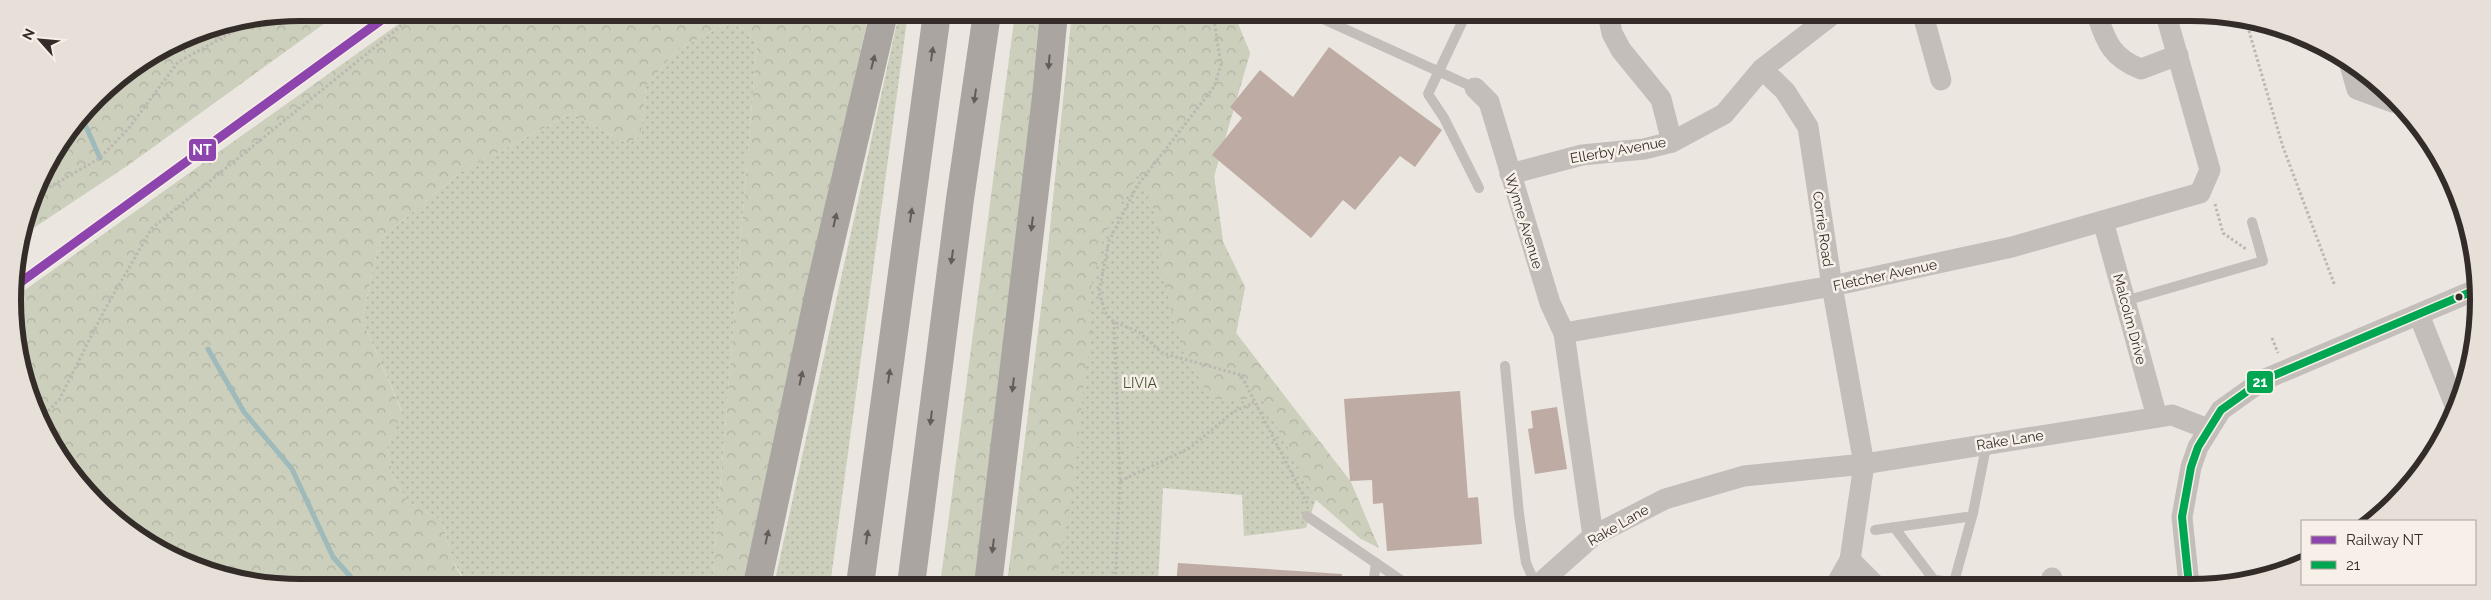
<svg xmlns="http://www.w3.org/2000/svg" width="2491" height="600" viewBox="0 0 2491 600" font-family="Raleway,sans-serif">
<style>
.grass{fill:url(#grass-dots)}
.forest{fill:url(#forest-crowns)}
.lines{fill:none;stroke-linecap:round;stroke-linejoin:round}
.stream{stroke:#9fbaba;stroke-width:5}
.building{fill:#bdaba4}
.path{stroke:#bdb7b2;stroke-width:3;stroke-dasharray:2.5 2.5;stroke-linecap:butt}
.lane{stroke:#c4beba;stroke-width:10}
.street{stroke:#c4beba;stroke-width:21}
.highway{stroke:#aaa5a0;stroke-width:28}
.bus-1-casing{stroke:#f7f0e8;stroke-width:11}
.bus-1{stroke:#00a651;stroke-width:8}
.rail-1-casing{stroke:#f7f0e8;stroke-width:12}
.rail-1{stroke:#8e44ad;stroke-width:9}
.oneway{fill:#635c58}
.bus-dot{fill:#342c28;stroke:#f7f0e8;stroke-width:2}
.labels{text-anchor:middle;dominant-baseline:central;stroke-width:5;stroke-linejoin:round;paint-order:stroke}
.street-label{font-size:14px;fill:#342c28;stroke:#f7f0e8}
.park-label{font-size:14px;fill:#434f2f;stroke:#f7f0e8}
.rim{fill:none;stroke:#342c28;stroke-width:6}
.line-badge{stroke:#f7f0e8;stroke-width:2}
.badge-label{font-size:14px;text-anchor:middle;font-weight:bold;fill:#fff}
</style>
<defs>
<pattern id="grass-dots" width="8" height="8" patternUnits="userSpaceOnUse" patternTransform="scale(1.25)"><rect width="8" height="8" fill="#cccfbc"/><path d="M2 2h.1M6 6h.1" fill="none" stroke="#b0b2a2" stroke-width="1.8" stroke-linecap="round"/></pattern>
<pattern id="forest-crowns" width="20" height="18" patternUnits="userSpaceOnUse" patternTransform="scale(1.25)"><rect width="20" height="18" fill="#cccfbc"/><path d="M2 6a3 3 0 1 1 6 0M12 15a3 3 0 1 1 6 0" fill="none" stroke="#b0b2a2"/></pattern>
</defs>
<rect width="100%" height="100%" fill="#ebe6e0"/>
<!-- grass -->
<g class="grass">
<polygon points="899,13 908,13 830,585 774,585"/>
<polygon points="1072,14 1234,14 1250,53 1214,176 1223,242 1245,287 1236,333 1350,481 1361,539 1316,499 1306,528 1244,536 1242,495 1163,488 1158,585 1007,585 1046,269"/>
<polygon points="730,21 746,31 757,43 712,585 468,585 454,563 441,520 408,502 393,477 387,448 402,411 362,320 380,239 461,172 572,113 627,143 641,136 646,86 676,51"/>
</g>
<!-- forest -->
<g class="forest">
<polygon points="300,13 339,13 127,166 26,233 42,173 110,84 190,34"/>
<polygon points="414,13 869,13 743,585 712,585 757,43 746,31 730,21 676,51 646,86 641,136 627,143 572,113 461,172 380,239 362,320 402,412 387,448 393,477 408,502 441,520 455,566 467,585 262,585 157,549 72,475 28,392 15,297"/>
<polygon points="1015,13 1041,13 1025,188 975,585 940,585"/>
<polygon points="1072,14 1234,14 1250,53 1214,176 1223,242 1245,287 1236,333 1351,482 1379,548 1361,539 1315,499 1262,399 1211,399 1182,349 1162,275 1156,214 1137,174 1104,235 1089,297 1092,332 1084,383 1073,493 1054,585 1007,585 1046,269"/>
</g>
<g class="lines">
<!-- stream -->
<g class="stream">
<polyline points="83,120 100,158"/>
<polyline points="208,349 244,412 292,469 333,557 358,585"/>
</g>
</g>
<!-- building -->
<g class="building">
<polygon points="1329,47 1442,130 1415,167 1400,156 1355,210 1343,200 1311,238 1212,155 1242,118 1230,107 1260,70 1293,97"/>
<polygon points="1460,391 1468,498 1478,497 1482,544 1387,551 1383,503 1373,504 1372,480 1350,481 1344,399"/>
<polygon points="1557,407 1567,469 1535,474 1528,429 1533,428 1531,411"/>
<polygon points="1178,563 1342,574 1341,585 1176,585"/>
</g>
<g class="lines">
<!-- path -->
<g class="path">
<polyline points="1213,14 1221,65 1214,87 1137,186 1109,241 1099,292 1105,312 1114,322 1139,332 1162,353 1241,375 1307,503"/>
<polyline points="2246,21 2283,147 2335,286"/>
<polyline points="36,195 100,158 129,128 178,62 251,22"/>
<polyline points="2215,204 2223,233 2246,249"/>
<polyline points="1114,322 1120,481 1115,585"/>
<polyline points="2272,338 2278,353"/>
<polyline points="41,418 59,400 104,311 152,228 417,13"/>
<polyline points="1120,481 1190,448 1233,412 1254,403"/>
</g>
<!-- lane -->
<g class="lane">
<polyline points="1312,14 1475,88"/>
<polyline points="1466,14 1428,94 1444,118 1479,188"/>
<polyline points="2125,301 2263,261 2252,222"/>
<polyline points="1505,366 1519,514 1526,563 1536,585"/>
<polyline points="1307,516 1408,585"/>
<polyline points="1894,527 1937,584"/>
<polyline points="1875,530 1966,517 1971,519"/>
<polyline points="1934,580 1954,582 1973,513 1985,452 1984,445"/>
<polyline points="1373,585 1376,563"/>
</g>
<!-- street -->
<g class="street">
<polyline points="1608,14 1612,33 1621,50 1661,99 1672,142"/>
<polyline points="1923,15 1941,80"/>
<path d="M2097,15C2106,42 2112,58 2141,69L2178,55"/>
<polyline points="2350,65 2357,89 2393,102"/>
<polyline points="1762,69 1785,91 1808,127 1832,286 1864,464 1850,560 1836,585"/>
<polyline points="1475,88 1489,102 1550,303 1564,333 1593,536"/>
<polyline points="1510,174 1582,155 1644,149 1672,142 1724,114 1762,69 1833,14"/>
<polyline points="2103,221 2157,417"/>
<polyline points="2419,315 2455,405"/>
<polyline points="1564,333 1832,286 2012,247 2200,193 2210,170 2166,15"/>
<polyline points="1850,560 1875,585"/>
<polyline points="1538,585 1593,536 1665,499 1744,476 1864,464 2172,415 2208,429"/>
<polyline points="2051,585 2052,578"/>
<polyline points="2189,585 2182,517 2191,467 2198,447 2221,410 2263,380 2473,291"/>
</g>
<!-- highway -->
<g class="highway">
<polyline points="757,585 819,292 884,13"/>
<polyline points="860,585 937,13"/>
<polyline points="911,585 960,199 987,13"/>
<polyline points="988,585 1046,97 1054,13"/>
</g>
<!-- bus-1 casing -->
<g class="bus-1-casing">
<polyline id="bus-1" points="2189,585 2182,517 2191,467 2198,447 2221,410 2263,380 2473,291"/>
</g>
<!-- bus-1 -->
<use href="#bus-1" class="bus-1"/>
<!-- rail-1 casing -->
<g class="rail-1-casing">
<polyline id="rail-1" points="14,287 391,13"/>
</g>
<!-- rail-1 -->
<use href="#rail-1" class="rail-1"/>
</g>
<!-- one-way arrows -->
<defs><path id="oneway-solid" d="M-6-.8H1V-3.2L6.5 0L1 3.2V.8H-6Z" transform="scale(1.25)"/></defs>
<g class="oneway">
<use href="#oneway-solid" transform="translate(932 54) rotate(-82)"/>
<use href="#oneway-solid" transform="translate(873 62) rotate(-76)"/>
<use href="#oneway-solid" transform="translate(1049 62) rotate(95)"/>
<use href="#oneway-solid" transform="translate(975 96) rotate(98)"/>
<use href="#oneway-solid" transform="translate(911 215) rotate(-82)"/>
<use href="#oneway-solid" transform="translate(835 220) rotate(-77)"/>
<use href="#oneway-solid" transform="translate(1032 224) rotate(97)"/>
<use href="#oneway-solid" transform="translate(952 257) rotate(98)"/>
<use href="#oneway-solid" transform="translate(889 376) rotate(-82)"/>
<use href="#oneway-solid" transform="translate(801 378) rotate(-78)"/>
<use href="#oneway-solid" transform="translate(1013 385) rotate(97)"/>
<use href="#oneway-solid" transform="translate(931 418) rotate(97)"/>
<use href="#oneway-solid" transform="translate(767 537) rotate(-78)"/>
<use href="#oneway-solid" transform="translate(867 537) rotate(-82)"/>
<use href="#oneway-solid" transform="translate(993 546) rotate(97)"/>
</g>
<!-- markers -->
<circle class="bus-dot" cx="2459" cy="297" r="4.5"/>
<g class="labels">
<!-- street labels -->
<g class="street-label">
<text transform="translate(1618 150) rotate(-10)">Ellerby Avenue</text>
<text transform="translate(1524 221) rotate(73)">Wynne Avenue</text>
<text transform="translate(1823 229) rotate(82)">Corrie Road</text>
<text transform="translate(1885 275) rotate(-12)">Fletcher Avenue</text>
<text transform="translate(2130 319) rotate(75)">Malcolm Drive</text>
<text transform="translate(2010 440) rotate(-9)">Rake Lane</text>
<text transform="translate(1618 525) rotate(-30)">Rake Lane</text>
</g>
<!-- park labels -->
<g class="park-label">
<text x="1140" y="383">LIVIA</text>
</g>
</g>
<!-- crop -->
<path d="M0 0H2491V600H0ZM300 21H2191A279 279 0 0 1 2470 300V300A279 279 0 0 1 2191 579H300A279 279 0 0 1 21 300V300A279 279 0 0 1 300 21Z" fill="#e7e0d9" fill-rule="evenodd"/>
<path class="rim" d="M300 21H2191A279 279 0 0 1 2470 300V300A279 279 0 0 1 2191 579H300A279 279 0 0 1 21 300V300A279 279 0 0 1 300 21Z"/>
<g class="line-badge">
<rect x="188" y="138" width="29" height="24" rx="5" fill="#8e44ad"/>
<rect x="2246" y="370" width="28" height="24" rx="5" fill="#00a651"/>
</g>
<g class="badge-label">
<text x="202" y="155">NT</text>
<text x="2260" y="387">21</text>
</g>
<!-- legend -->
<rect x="2301" y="520" width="175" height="65" fill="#f7f0e8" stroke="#a9a29b"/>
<rect x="2311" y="536" width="25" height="8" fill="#8e44ad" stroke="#a9a29b"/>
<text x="2346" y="545" font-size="15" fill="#342c28">Railway NT</text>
<rect x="2311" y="561" width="25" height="8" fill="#00a651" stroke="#a9a29b"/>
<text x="2346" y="570" font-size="15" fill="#342c28">21</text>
<!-- north arrow -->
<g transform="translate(40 40) rotate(297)" stroke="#f7f0e8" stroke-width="4" paint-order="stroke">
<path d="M0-4L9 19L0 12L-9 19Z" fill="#342c28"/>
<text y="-8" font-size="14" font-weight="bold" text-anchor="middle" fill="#342c28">N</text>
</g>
</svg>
